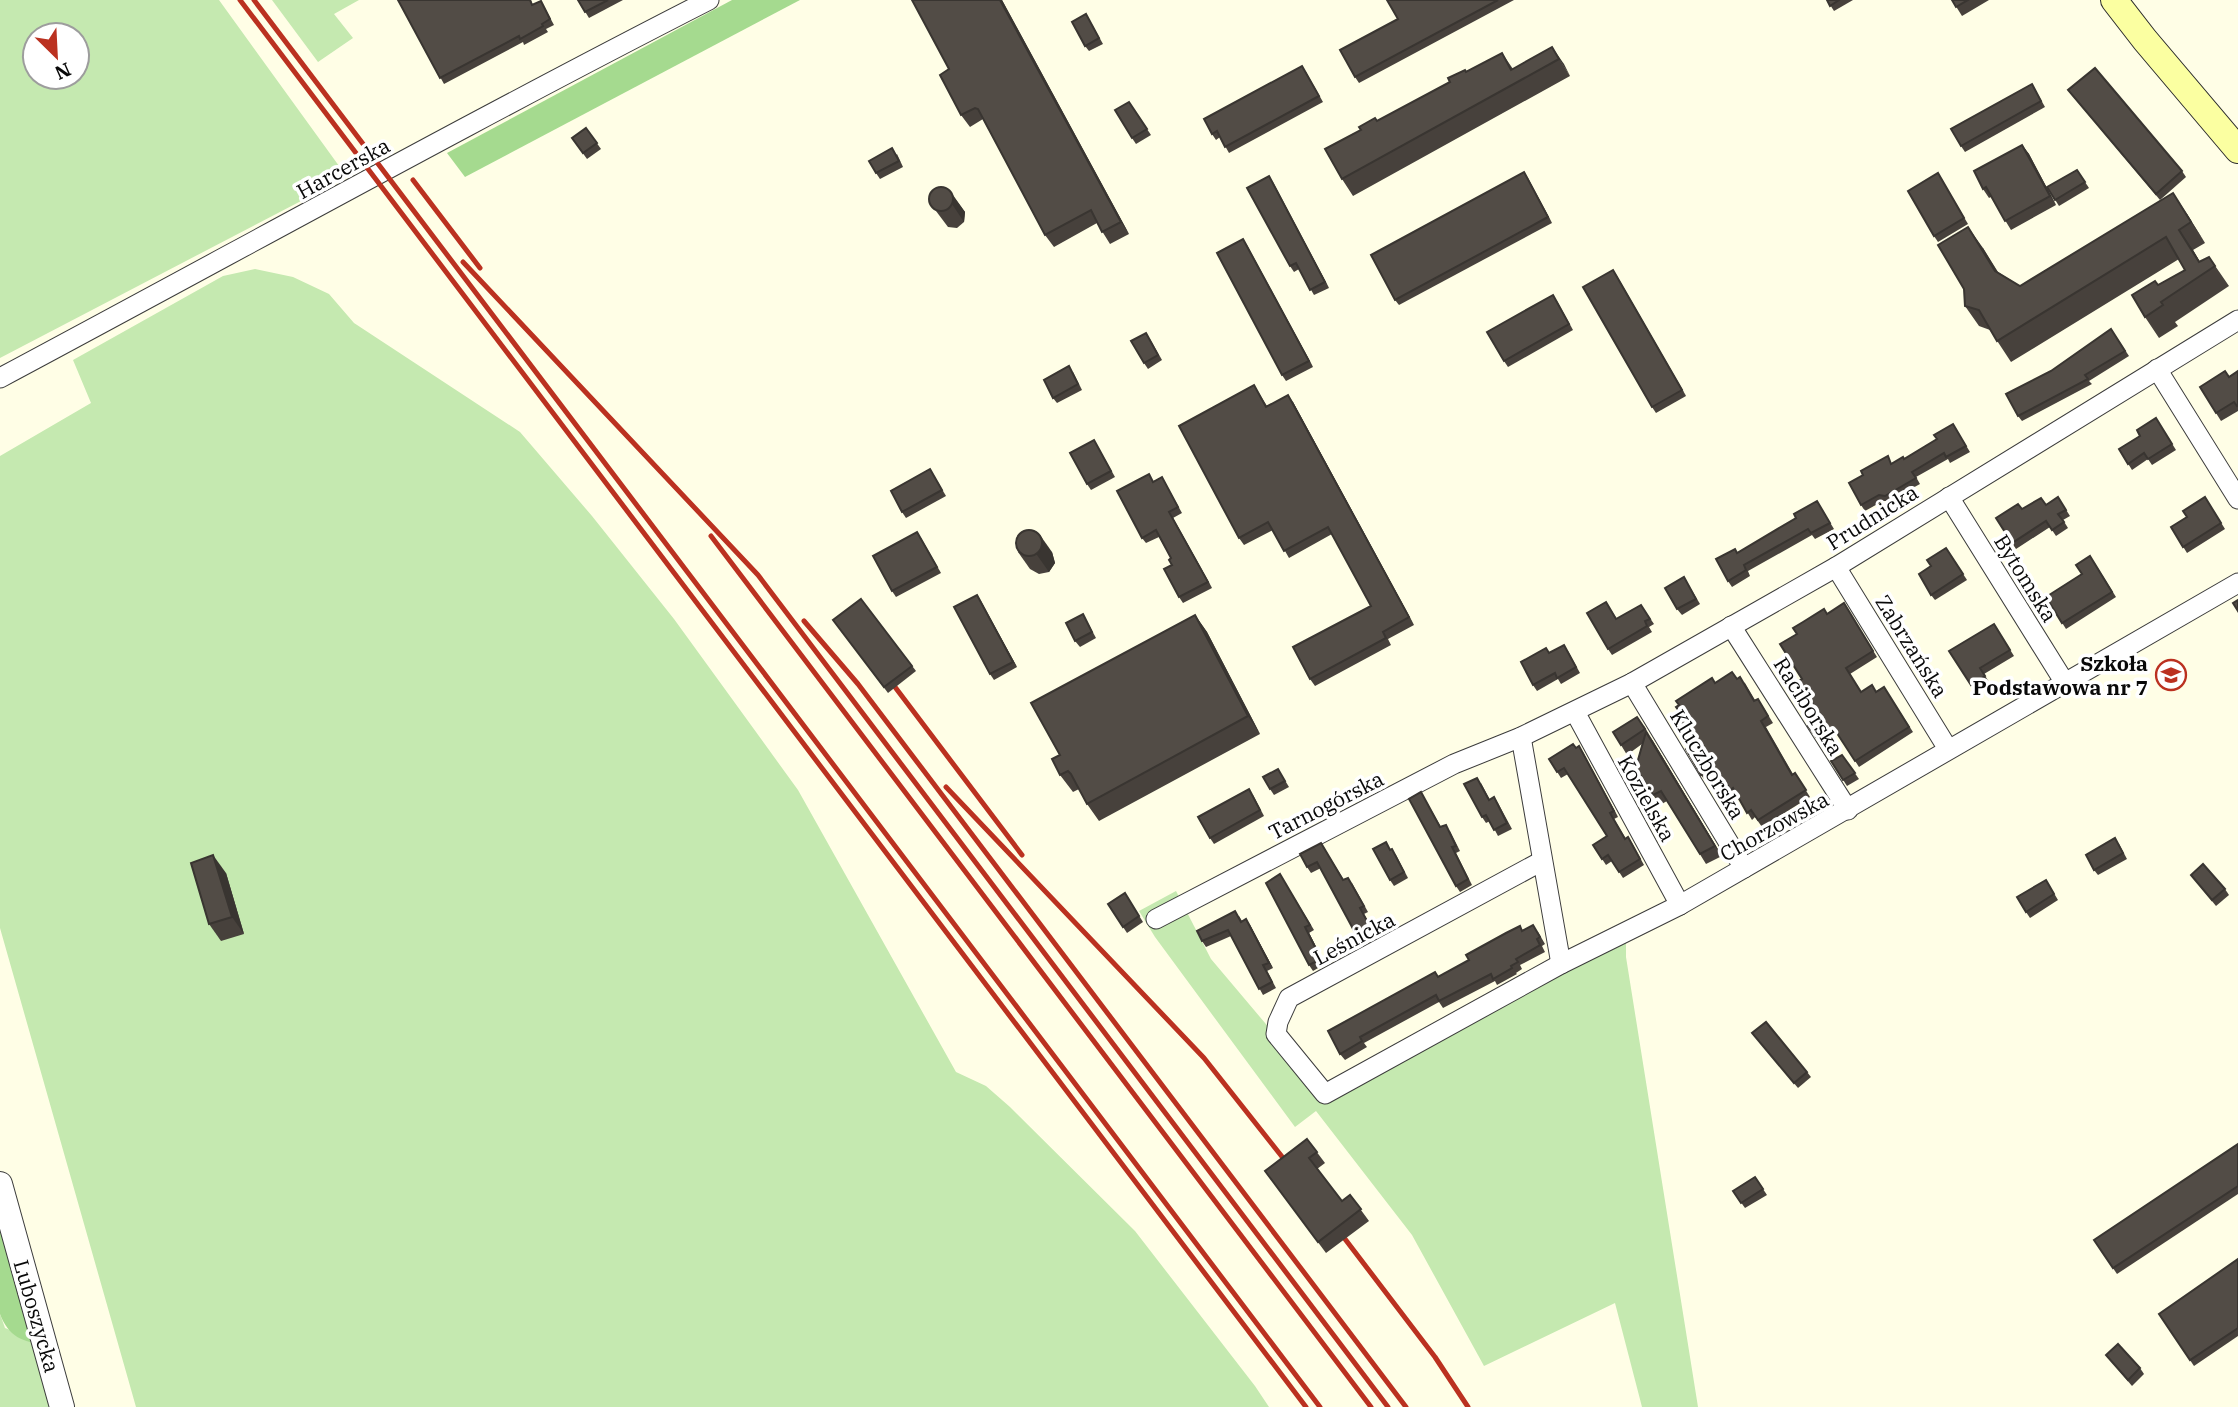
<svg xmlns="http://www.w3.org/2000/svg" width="2238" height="1407" viewBox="0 0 2238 1407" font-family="'IBM Plex Serif',serif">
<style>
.green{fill:#c5e9b0;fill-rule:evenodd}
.forest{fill:#a5da8f}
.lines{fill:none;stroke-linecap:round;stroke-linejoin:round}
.minor-casing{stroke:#3c3c3c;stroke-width:21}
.tertiary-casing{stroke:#3c3c3c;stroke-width:26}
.secondary-casing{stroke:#2b2b2b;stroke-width:28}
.minor{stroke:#fff;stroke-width:19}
.tertiary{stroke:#fff;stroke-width:24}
.secondary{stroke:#fbffa1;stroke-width:26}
.rail{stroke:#bb3120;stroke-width:5}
.wall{fill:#47413c}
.shaded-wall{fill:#393531}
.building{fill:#524c46;stroke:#393531;stroke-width:2}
.labels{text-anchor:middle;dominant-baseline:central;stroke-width:7;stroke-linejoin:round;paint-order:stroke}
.street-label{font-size:21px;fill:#090909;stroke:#fff}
.poi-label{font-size:21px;font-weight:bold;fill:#090909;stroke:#fff;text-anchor:end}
</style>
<rect width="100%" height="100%" fill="#fffee6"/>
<!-- green -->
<g class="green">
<path d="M0,0H219L347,177L0,358ZM35,35H77V77H35Z"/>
<polygon points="272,0 359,0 334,14 353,38 318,62"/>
<polygon points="255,269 293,277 329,294 354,323 520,432 592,516 674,619 798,790 956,1072 986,1086 1010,1107 1135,1231 1255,1386 1269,1407 136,1407 0,928 0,456 91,403 73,360 223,276"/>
<polygon points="1176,891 1211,959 1325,1094 1626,932 1626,957 1698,1407 1642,1407 1615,1303 1484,1366 1412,1235 1316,1111 1295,1127 1155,937 1139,911"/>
<polygon points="0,1314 5,1328 45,1344 62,1407 0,1407"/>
</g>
<!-- forest -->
<g class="forest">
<polygon points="732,0 800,0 465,177 447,153"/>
<path d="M0,1184L45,1344C23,1343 8,1336 0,1314Z"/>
</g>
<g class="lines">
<!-- minor casing -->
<g class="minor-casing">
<g id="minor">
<polyline points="2157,369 2238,499"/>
<path d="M0,378C236,252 470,122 709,0"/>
<polyline points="1949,497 2065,683"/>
<polyline points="1836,567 1948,749"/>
<polyline points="1731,626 1848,810"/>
<polyline points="1632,683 1744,868"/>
<polyline points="1575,712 1680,905"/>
<polyline points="1521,737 1561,964"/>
<polyline points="1542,861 1289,998 1278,1022 1276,1034 1325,1094 1561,964 1680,905 2238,583"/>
<polyline points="1156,919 1454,764 1521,737 1632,683 1836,567 2238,320"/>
</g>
</g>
<!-- tertiary casing -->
<g class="tertiary-casing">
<polyline id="tertiary" points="0,1184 62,1407"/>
</g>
<!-- secondary casing -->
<g class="secondary-casing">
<polyline id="secondary" points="2114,0 2145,40 2238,150"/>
</g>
<!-- minor -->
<use href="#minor" class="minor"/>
<!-- tertiary -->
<use href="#tertiary" class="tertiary"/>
<!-- secondary -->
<use href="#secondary" class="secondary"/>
<!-- rail -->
<g class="rail">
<polyline points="240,0 1306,1407"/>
<polyline points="254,0 1320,1407"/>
<polyline points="413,180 480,268"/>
<polyline points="463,262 758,575 1388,1407"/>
<polyline points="711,536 1371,1407"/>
<polyline points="804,621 858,684 1406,1407"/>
<polyline points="895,687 1022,855"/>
<polyline points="946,787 1204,1058 1291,1168"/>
<polyline points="1345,1239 1435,1357 1468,1407"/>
</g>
</g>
<!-- wall -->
<g class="wall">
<polygon points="398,0 531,0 533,5 541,1 554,25 546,29 548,32 524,45 523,42 444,84"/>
<polygon points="578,0 623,0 589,18"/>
<polygon points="1002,0 1129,234 1110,244 1097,223 1054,247 1045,235 983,119 970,127 961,115 949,69"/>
<polygon points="1387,0 1514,0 1359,83 1355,77 1398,19"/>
<polygon points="1827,0 1853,0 1834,11"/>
<polygon points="1952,0 1989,0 1962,16"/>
<polygon points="1086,14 1103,44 1089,51 1085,46"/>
<polygon points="1552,47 1570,76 1353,196 1342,179 1378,121 1502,53 1513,69"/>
<polygon points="1306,72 1323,102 1229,153 1220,137 1216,140 1212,134"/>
<polygon points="2032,84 2045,107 1965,152 1961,146"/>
<polygon points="2068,90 2182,171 2186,177 2160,200"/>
<polygon points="1129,102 1151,135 1136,144 1132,138"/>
<polygon points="586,128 601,149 587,159 572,138"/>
<polygon points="2022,145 2029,154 2056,205 2011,230 1991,197 1989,198 1983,189"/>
<polygon points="897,154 903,167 880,179 876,173"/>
<polygon points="2077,170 2089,188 2059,206 2047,187"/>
<polygon points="1524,172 1552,223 1399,305 1395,300"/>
<polygon points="1938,173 1968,224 1938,242 1934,236"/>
<polygon points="1269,176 1329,288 1314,295 1299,269 1294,272 1290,266"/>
<polygon points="947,188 965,212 964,222 957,228 948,227 930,203"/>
<polygon points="2187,214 2205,243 2193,250 2200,262 2209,257 2229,286 2175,322 2178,326 2159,338 2145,317 2185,270 2179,259 2011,362 1990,330 1979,326 1965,306 1983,248 1998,272 2020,286"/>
<polygon points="1243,239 1313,367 1286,381 1282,375"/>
<polygon points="1613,270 1686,396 1656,413 1652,407"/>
<polygon points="1557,301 1573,330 1508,367 1504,361"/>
<polygon points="2111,329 2129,356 2089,381 2092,384 2022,421 2018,416 2051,371"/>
<polygon points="1150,339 1162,360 1148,369 1144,363"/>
<polygon points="2238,371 2238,411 2221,421 2216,413 2229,377"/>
<polygon points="1073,372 1082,390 1057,403 1053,398"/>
<polygon points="1254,385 1267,406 1293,402 1414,625 1388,639 1391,645 1315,686 1310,679 1371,606 1332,534 1289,558 1273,530 1244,545 1239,538"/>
<polygon points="2156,418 2176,450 2152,465 2148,459 2132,470 2119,449 2140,436"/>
<polygon points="1953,424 1970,452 1950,463 1948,459 1916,477 1920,484 1889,501 1883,501 1865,511 1861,505 1892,463 1904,459 1937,439"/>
<polygon points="1094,440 1115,477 1091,490 1087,484"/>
<polygon points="930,469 946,496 906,518 902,512"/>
<polygon points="1162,477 1182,513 1173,518 1212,588 1183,603 1179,597 1171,558 1159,537 1146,543 1142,538 1154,481"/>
<polygon points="2058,497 2070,516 2063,520 2068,528 2056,536 2050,527 2016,549 2012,543 2022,509 2046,505"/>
<polygon points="2205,497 2225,529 2187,553 2171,527 2187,517"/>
<polygon points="1817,501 1834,529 1815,539 1812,535 1748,571 1750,576 1732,587 1728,581 1738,553 1796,518"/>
<polygon points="921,538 941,573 896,597 892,591"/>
<polygon points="1946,548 1967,580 1935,600 1931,595 1931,566"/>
<polygon points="1018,552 1052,552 1055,563 1049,572 1039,574 1030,569"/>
<polygon points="2094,562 2116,597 2066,629 2046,597 2082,574"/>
<polygon points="1684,577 1700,604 1682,615 1677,609"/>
<polygon points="977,595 1017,667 994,680 990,674"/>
<polygon points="861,599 916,671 888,693 833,620"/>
<polygon points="1606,602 1617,619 1641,605 1654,624 1649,627 1652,632 1612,655 1608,649"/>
<polygon points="1844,603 1877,657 1850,674 1861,692 1876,691 1884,687 1913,732 1859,767 1837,733 1820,743 1808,726 1821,718 1809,699 1805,703 1793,684 1802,679"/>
<polygon points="1083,614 1096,638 1080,647 1075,641"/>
<polygon points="1195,615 1207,632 1260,734 1099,821 1087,804 1079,789 1073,792 1060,775 1060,755"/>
<polygon points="1994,624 2014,656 1984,674 1989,682 1975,691 1949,651"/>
<polygon points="1568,651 1580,673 1561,684 1558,679 1537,691 1533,685 1549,653"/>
<polygon points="1737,679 1745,683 1755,700 1762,705 1773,723 1766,727 1793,774 1795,773 1810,797 1762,827 1755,817 1752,820 1737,795 1735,796 1732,793 1727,796 1715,776 1706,782 1701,775 1691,746 1681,714 1715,683"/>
<polygon points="1644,726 1722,856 1706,864 1667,801 1660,805 1647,786 1640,784 1634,774 1642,744 1627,755 1621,745"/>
<polygon points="1579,746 1618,817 1614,819 1626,839 1628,837 1632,843 1644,865 1623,878 1612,861 1606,865 1593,845 1607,836 1568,774 1561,778 1549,759"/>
<polygon points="1842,755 1859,779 1847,786 1831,761"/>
<polygon points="1278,769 1289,787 1274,795 1270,789"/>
<polygon points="1481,783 1490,800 1494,797 1498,803 1512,829 1498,836 1490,821 1486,823 1482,817"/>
<polygon points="1421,792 1441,827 1450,831 1460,851 1456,853 1472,885 1460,892 1456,886"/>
<polygon points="1253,795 1264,816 1214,844 1210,838"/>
<polygon points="1321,843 1344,880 1352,883 1368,912 1364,914 1376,936 1362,943 1321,868 1311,873 1307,867"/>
<polygon points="2119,844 2127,859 2098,875 2094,870"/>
<polygon points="1391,850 1396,855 1408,878 1394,886 1390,880"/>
<polygon points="226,873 244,934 221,941 209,924"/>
<polygon points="1280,874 1314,930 1309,933 1325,964 1313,971 1309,965"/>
<polygon points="2191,875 2225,889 2229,895 2216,906"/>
<polygon points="2046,880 2058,900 2030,918 2026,912"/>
<polygon points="1125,893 1143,922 1127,933 1108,904"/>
<polygon points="1239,916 1242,921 1246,919 1250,925 1273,968 1267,971 1276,988 1263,995 1231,936 1206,947 1202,941"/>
<polygon points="1523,931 1538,932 1545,944 1542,946 1545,952 1520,965 1522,969 1516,973 1517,974 1497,985 1495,981 1443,1008 1439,1002 1364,1043 1367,1047 1345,1060 1340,1054 1435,972 1439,977"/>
<polygon points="1752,1033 1807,1072 1811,1077 1798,1088"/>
<polygon points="1307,1139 1325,1163 1317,1169 1342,1201 1350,1195 1369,1221 1326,1253 1265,1171"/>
<polygon points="2238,1144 2238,1194 2117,1274 2094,1240"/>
<polygon points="1755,1177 1767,1195 1745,1208 1733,1191"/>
<polygon points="2238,1259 2238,1336 2194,1366 2159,1314"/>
<polygon points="2106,1355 2140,1368 2144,1374 2132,1386"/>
</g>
<!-- shaded-wall -->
<g class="shaded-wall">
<polygon points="1000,0 1002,0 1129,234 1121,222"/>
<polygon points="1552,47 1564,64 1570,76 1559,59"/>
<polygon points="2022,145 2029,154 2056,205 2050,196"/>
<polygon points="1524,172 1528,178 1552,223 1548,217"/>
<polygon points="1269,176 1273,182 1329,288 1325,282"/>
<polygon points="2173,193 2187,214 2205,243 2191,222"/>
<polygon points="953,195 965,212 964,222 952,204"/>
<polygon points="1968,227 1983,248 2009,291 1995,271"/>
<polygon points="2179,230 2193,250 2206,272 2199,262"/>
<polygon points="1243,239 1247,245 1313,367 1309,361"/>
<polygon points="1613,270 1617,276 1686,396 1682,390"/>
<polygon points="1288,395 1293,402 1414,625 1409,617"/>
<polygon points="1169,512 1173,518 1212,588 1208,582"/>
<polygon points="1040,535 1052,552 1055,563 1049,572 1037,555"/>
<polygon points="977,595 981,601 1017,667 1013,662"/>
<polygon points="1195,615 1207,632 1260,734 1248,716"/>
<polygon points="1646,732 1653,741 1722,856 1715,846"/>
<polygon points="1579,746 1583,752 1618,817 1614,811"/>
<polygon points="213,855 226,873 244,934 232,917"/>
<polygon points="1246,919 1250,925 1273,968 1269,963"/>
<polygon points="1305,927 1309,933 1325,964 1321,959"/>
</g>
<!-- building -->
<g class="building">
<polygon points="398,0 530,0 532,5 541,1 550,19 542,24 543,26 520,39 519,36 440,78"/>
<polygon points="578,0 608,0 585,12"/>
<polygon points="912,0 1000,0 1121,222 1102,232 1091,210 1045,235 978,109 975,108 961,115 940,75 949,69"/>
<polygon points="1387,0 1498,0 1355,77 1340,50 1398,19"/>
<polygon points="1827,0 1839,0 1830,6"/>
<polygon points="1952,0 1968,0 1956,7"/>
<polygon points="1086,14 1099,38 1085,46 1072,22"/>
<polygon points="1552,47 1559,59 1342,179 1325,149 1361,130 1359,127 1375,118 1377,121 1450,82 1448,78 1465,70 1466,72 1502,53 1511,70"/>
<polygon points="1302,66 1319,96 1225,147 1217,131 1212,134 1204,119"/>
<polygon points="2095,68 2182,171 2156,194 2068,90"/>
<polygon points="2032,84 2041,101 1961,146 1951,129"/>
<polygon points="1129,102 1147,129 1132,138 1115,110"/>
<polygon points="586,128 597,143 583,153 572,138"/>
<polygon points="2022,145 2050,196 2005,221 1986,187 1983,189 1974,171"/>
<polygon points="892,148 899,161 876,173 869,161"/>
<polygon points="2077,170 2085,182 2055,200 2047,187"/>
<polygon points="1524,172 1548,217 1395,300 1371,255"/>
<polygon points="1938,173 1964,218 1934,236 1908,191"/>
<polygon points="1269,176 1325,282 1310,290 1296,263 1290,266 1247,188"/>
<circle cx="941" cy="199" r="12"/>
<polygon points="2173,193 2191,222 2179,230 2199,262 2209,257 2215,266 2161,302 2163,305 2145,317 2132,295 2155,281 2158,285 2185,270 2166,237 1997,341 1979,310 1965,306 1964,289 1938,245 1968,227 1995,271 2020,286"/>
<polygon points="1243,239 1309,361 1282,375 1217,253"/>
<polygon points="1613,270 1682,390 1652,407 1583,287"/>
<polygon points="1553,295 1569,324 1504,361 1487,332"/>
<polygon points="2111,329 2125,351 2085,375 2088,379 2018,416 2006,394 2051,371"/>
<polygon points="1146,333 1158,355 1144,363 1131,341"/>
<polygon points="1069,366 1078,384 1053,398 1044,380"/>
<polygon points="2225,371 2229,377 2238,371 2238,405 2237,406 2234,402 2216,413 2200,387"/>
<polygon points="1254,385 1266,407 1288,395 1409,617 1383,632 1386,638 1310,679 1293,647 1371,606 1328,527 1284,551 1268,522 1239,538 1179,426"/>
<polygon points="2156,418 2172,444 2148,459 2144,453 2128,464 2119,449 2140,436 2137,430"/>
<polygon points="1953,424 1966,446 1946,457 1944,453 1912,472 1916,478 1885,496 1879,495 1861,505 1849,483 1863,475 1861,471 1888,456 1891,464 1903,457 1904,459 1937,439 1934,435"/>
<polygon points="1094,440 1111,471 1087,484 1070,453"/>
<polygon points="930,469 942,490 902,512 891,491"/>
<polygon points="1149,474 1153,482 1162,477 1178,507 1169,512 1208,582 1179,597 1164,569 1172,565 1169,560 1171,558 1156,530 1142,538 1117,491"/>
<polygon points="2058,497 2066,510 2058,514 2064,522 2052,530 2046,521 2012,543 1996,518 2018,504 2022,509 2041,498 2046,505"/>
<polygon points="2205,497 2221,523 2183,547 2171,527 2187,517 2183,511"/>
<polygon points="1817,501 1830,523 1811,533 1808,529 1744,565 1746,570 1728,581 1716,559 1735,549 1737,553 1796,518 1794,514"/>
<circle cx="1029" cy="543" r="13"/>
<polygon points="917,532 937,567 892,591 873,556"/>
<polygon points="1946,548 1963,574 1931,595 1919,574 1931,566 1927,560"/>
<polygon points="2090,556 2112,592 2062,623 2046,597 2082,574 2076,565"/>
<polygon points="1684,577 1696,599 1677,609 1665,588"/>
<polygon points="977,595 1013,662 990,674 954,607"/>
<polygon points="861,599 912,666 884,687 833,620"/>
<polygon points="2238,600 2238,611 2233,603"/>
<polygon points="1606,602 1616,619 1641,605 1650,619 1645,621 1647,626 1608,649 1587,613"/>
<polygon points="1844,603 1873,651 1846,668 1861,692 1872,685 1876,692 1884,687 1909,727 1855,761 1833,727 1816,737 1808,726 1821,718 1806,693 1801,697 1793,684 1802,679 1780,644 1797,634 1793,628 1803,622 1824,609 1827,614"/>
<polygon points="1083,614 1092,632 1075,641 1066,623"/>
<polygon points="1195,615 1248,716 1087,804 1071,774 1068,771 1060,775 1052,759 1060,755 1031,703"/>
<polygon points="1994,624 2010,650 1980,668 1985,676 1971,685 1949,651"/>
<polygon points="1564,645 1576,667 1557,678 1555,673 1533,685 1521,662 1546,648 1549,653"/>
<polygon points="1732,672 1737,679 1740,677 1754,701 1758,699 1768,716 1761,721 1792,775 1795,773 1806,790 1758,820 1751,810 1747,813 1733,788 1730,790 1728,786 1723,789 1711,769 1701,775 1686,749 1691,746 1674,718 1681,714 1676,707 1679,705 1676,701 1712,678 1715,683"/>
<polygon points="1637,717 1645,729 1621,745 1613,732"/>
<polygon points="1646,732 1715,846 1700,854 1661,791 1653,795 1641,776 1634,774"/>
<polygon points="1573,744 1576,748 1579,746 1614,811 1610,813 1625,839 1628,837 1640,859 1619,872 1608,855 1602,859 1593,845 1607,836 1564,768 1557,772 1549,759"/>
<polygon points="1842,755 1855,773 1843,780 1831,761"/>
<polygon points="1278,769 1285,781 1270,789 1263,777"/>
<polygon points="1477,778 1489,800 1494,797 1507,823 1494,830 1486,815 1482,817 1464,784"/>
<polygon points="1249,789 1260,810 1210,838 1198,817"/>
<polygon points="1421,792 1440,827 1446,825 1456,846 1452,847 1468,879 1456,886 1409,799"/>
<polygon points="2115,838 2123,853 2094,870 2086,855"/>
<polygon points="1386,842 1390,850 1392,849 1404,872 1390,880 1373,849"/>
<polygon points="1321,843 1343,880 1348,878 1364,906 1360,908 1372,930 1358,938 1317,862 1307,867 1300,854"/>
<polygon points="213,855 232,917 209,924 191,863"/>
<polygon points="2203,864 2225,889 2212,900 2191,875"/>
<polygon points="1280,874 1310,925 1305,927 1321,959 1309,965 1266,883"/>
<polygon points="2046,880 2054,894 2026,912 2017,897"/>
<polygon points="1125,893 1139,916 1123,927 1108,904"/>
<polygon points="1235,911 1241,922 1246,919 1269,963 1263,965 1272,982 1259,989 1228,930 1202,941 1197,931"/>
<polygon points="1533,925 1540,937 1537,939 1540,945 1516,959 1518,962 1511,966 1512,968 1493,979 1491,974 1439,1001 1436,995 1360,1037 1362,1041 1340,1054 1328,1031 1435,972 1438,977 1469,960 1466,955 1506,933 1520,926 1522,931"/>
<polygon points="1766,1022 1807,1072 1794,1083 1752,1033"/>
<polygon points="1307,1139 1317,1152 1309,1158 1342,1201 1350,1195 1361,1209 1318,1242 1265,1171"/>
<polygon points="2238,1144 2238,1186 2113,1268 2094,1240"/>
<polygon points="1755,1177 1763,1189 1741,1203 1733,1191"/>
<polygon points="2238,1259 2238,1328 2190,1360 2159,1314"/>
<polygon points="2118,1344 2140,1368 2128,1380 2106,1355"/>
</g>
<!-- icons -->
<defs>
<g id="school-ring" transform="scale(1.575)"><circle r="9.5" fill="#fff" stroke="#bb3120" stroke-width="1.5"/><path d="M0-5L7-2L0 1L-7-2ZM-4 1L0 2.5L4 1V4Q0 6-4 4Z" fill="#bb3120"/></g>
</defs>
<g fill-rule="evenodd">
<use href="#school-ring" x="2171" y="675"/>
</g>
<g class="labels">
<!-- street labels -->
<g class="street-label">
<text transform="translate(343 168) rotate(-29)">Harcerska</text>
<text transform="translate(1872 517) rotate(-32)">Prudnicka</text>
<text transform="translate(2026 578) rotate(58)">Bytomska</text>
<text transform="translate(1912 646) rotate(58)">Zabrzańska</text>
<text transform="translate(1809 706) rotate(58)">Raciborska</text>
<text transform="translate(1708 764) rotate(59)">Kluczborska</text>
<text transform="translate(1647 798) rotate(61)">Kozielska</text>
<text transform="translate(1326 805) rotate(-27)">Tarnogórska</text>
<text transform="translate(1774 826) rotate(-29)">Chorzowska</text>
<text transform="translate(1354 938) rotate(-28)">Leśnicka</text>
<text transform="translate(37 1316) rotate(74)">Luboszycka</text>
</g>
<!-- poi labels -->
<g class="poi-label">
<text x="2148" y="663">Szkoła<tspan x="2148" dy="24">Podstawowa nr 7</tspan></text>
</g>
</g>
<!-- north arrow -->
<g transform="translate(56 56) rotate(156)"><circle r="33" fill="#ffffff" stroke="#9d9d9d" stroke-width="2"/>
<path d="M0-5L12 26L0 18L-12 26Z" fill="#bb3120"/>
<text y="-10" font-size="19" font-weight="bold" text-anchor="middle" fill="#090909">N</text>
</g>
</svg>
